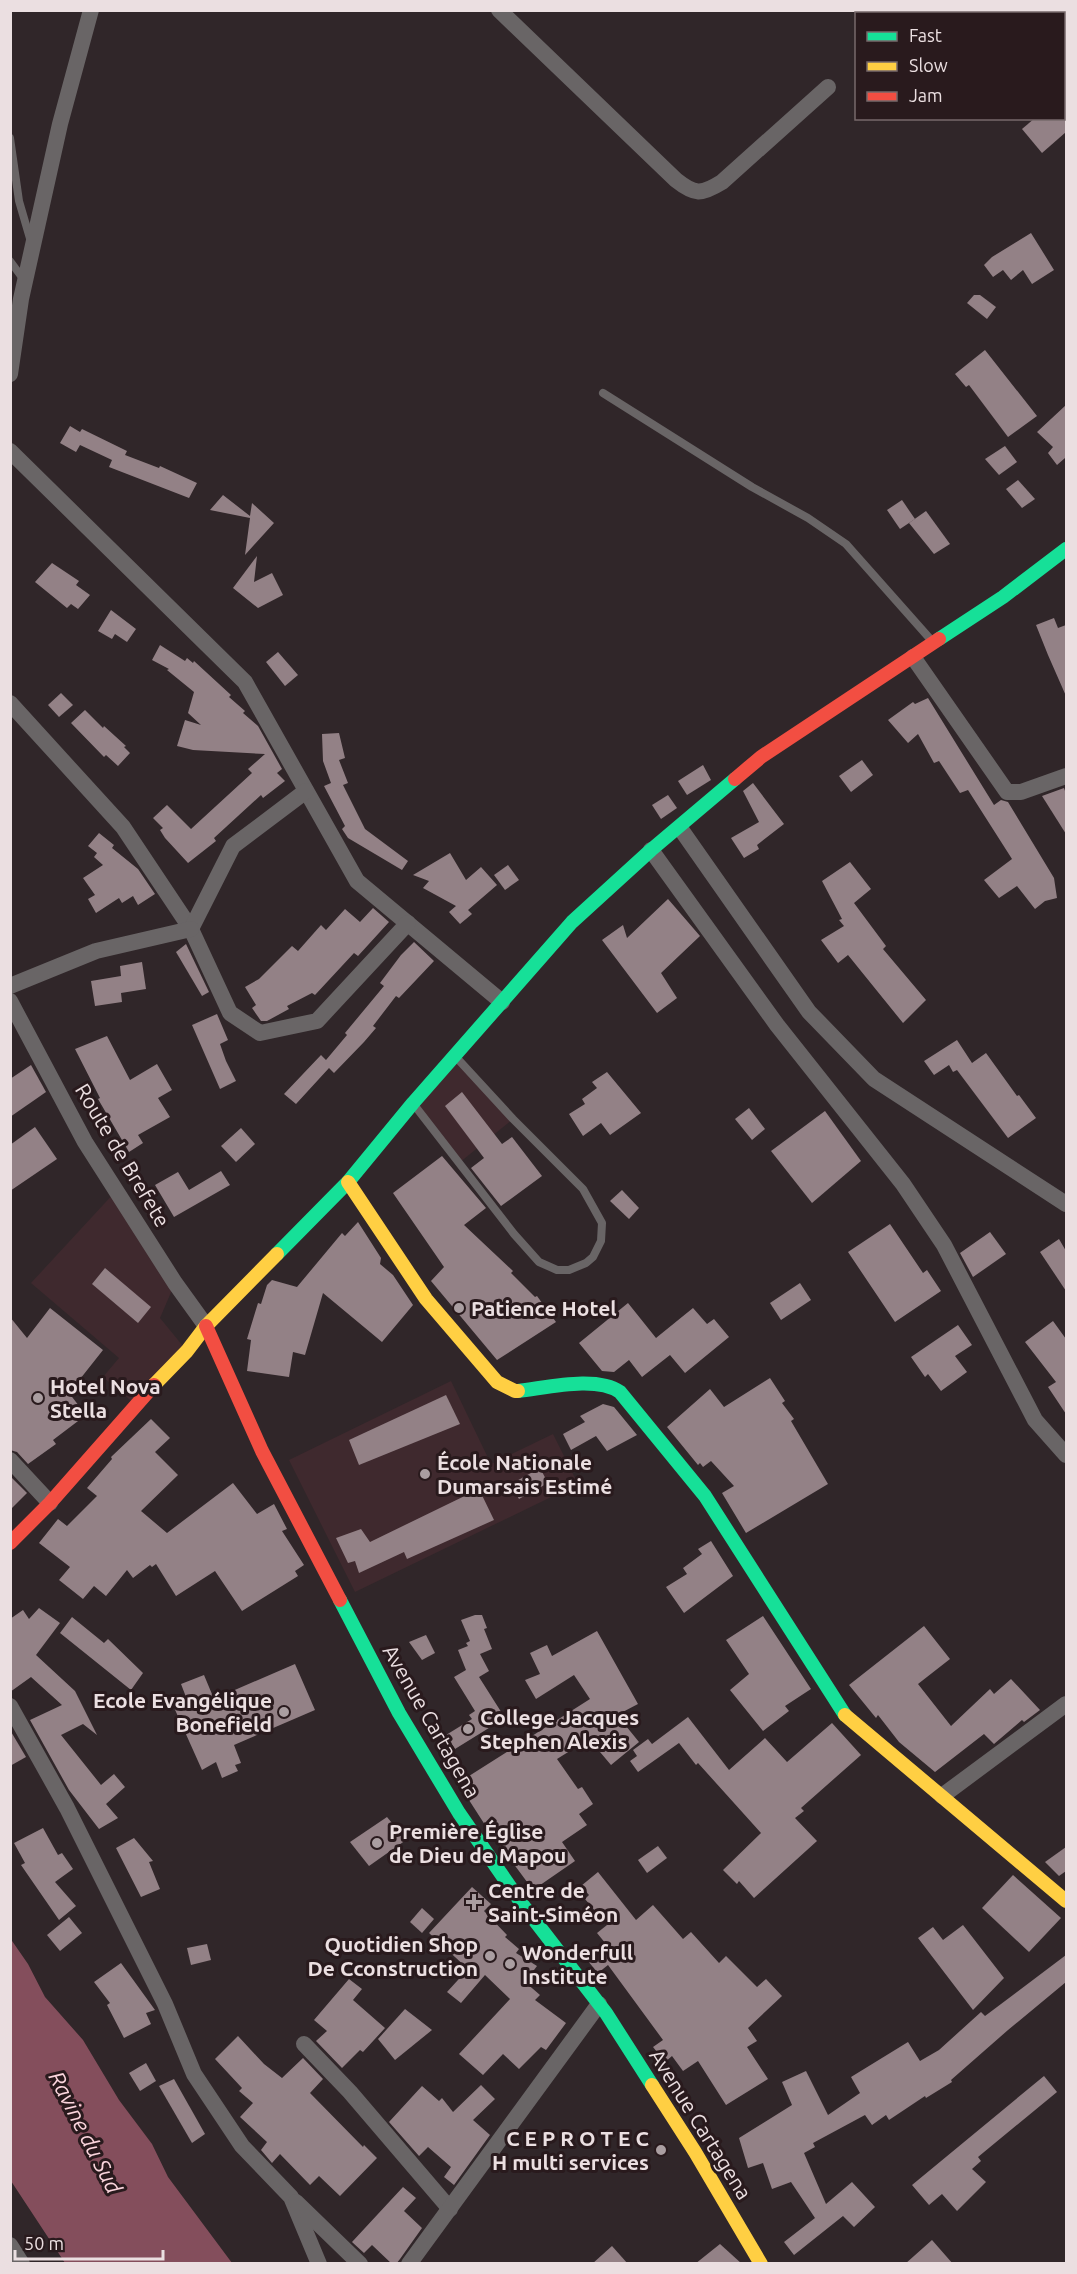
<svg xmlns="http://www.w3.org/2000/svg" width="1077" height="2274" viewBox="0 0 1077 2274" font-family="Ubuntu,sans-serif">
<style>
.built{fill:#3f292e}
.water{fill:#844e5c}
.building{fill:#938186}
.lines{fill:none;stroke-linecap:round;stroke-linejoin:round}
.lane{stroke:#696566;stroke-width:8}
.street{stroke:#696566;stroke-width:16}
.fast{stroke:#16e098;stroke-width:14}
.slow{stroke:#ffcf43;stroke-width:14}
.jam{stroke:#f24e42;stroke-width:14}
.poi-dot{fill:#aa9ea1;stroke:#291a1d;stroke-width:2}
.labels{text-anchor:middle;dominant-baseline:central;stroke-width:6;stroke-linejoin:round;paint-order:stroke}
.street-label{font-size:21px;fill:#ebdfe1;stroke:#291a1d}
.poi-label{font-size:21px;font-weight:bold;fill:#ebdfe1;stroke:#291a1d;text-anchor:start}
.water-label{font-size:22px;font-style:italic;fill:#fbd5dd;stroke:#291a1d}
</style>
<rect width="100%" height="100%" fill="#302629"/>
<!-- built -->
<g class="built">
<polygon points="455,1056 513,1119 459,1163 413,1103"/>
<polygon points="116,1191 175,1283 160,1318 187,1351 136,1405 103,1377 119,1358 31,1283"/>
<polygon points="451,1381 491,1464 553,1434 578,1484 355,1592 289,1460"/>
</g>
<!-- water -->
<polygon class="water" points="10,1938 28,1964 45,1997 83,2040 119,2100 152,2144 168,2177 232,2263 65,2263 11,2181"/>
<!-- building -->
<g class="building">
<polygon points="1035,118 1066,118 1066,132 1042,153 1022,129"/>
<polygon points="1031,233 1054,270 1032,284 1023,270 1011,280 1003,270 993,277 984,265 992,257"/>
<polygon points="974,295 980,295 996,307 987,319 967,303"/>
<polygon points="985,350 1037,416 1008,437 969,385 966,387 955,374"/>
<polygon points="1066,405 1066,459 1065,458 1057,465 1048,453 1053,447 1037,432"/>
<polygon points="70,426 80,432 82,429 127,451 125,455 159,468 160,466 197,483 189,498 109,467 112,460 80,445 76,452 60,443"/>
<polygon points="1005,446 1017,462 999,475 985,459"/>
<polygon points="1018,480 1035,499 1022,508 1006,489"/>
<polygon points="223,495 250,516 252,503 274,523 245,555 250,518 210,510"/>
<polygon points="902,500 915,519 900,529 887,510"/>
<polygon points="926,511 950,544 934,554 909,523"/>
<polygon points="257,556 254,582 272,573 283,595 258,608 233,588"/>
<polygon points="52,563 79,581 76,585 90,595 78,609 71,604 67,608 35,582"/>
<polygon points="111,610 136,629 127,642 115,634 112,639 98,631"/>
<polygon points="1054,618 1058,628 1066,625 1066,696 1048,655 1036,625"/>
<polygon points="160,645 185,661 187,658 193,663 194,661 231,695 229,697 245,711 243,713 258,726 282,769 277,773 285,781 263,798 261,795 214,838 216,841 188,863 165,838 160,830 163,828 153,818 167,805 191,829 252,773 248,769 265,754 193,750 177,746 185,720 201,725 188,713 194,692 167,670 169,669 152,660"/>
<polygon points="278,652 298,675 285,686 266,662"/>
<polygon points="61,693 73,705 59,717 48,705"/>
<polygon points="928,698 994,805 1001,800 1008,802 1054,878 1057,898 1045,901 1035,909 1017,886 999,898 984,880 1012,859 968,790 960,793 939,761 934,763 918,734 908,743 888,720 913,702 915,704"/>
<polygon points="85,710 103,728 104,726 126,746 124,747 130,753 118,766 106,755 104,757 71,723"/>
<polygon points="339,733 345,758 339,760 348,783 343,785 365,829 408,861 402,870 348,838 342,829 345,826 324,786 331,783 323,761 322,734"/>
<polygon points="862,760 873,775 851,792 839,776"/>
<polygon points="703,765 711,780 687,795 678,781"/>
<polygon points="753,783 784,824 757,845 759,849 744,858 731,838 759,822 743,791"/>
<polygon points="1064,788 1066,794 1066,834 1042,796"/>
<polygon points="668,795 677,808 661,819 652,805"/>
<polygon points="99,833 114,845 112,848 138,869 155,894 138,905 133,896 122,903 119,898 96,913 88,899 95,895 83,878 103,865 94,857 97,853 88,846"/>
<polygon points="450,853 466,880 481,867 497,885 468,910 472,914 460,924 449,912 456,906 423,888 429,881 413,875"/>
<polygon points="850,862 871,889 854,903 886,946 883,949 926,1000 903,1023 848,955 838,963 821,940 844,926 839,920 842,919 822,881"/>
<polygon points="508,865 519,880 505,890 494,875"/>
<polygon points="668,899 700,936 661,973 677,998 657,1013 602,940 623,925 627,938"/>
<polygon points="373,908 389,922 358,956 354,953 315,995 312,993 287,1006 289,1009 267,1021 261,1021 252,1008 256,1005 245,987 259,979 292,946 298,951 321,925 326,930 345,909 360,922"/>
<polygon points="414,942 434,961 399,998 396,996 373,1026 376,1028 364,1042 334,1073 329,1068 296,1104 284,1094 321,1055 326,1060 347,1035 345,1033 384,986 380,983 401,955"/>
<polygon points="186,944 209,992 202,996 176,952"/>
<polygon points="142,962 146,989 121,993 122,1002 95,1006 91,981 121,976 120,966"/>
<polygon points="217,1014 228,1040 220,1044 226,1061 236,1081 220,1089 192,1025"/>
<polygon points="107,1036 130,1080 157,1064 172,1090 158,1098 170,1117 138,1135 143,1143 129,1152 98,1099 100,1098 75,1049"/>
<polygon points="957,1040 972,1063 986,1053 1017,1096 1019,1095 1036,1118 1008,1138 957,1070 953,1072 949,1065 934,1075 924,1061"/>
<polygon points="31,1065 46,1092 10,1117 10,1079"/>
<polygon points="607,1072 641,1113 610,1135 601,1123 583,1136 569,1114 585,1104 582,1099 597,1088 592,1082"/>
<polygon points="462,1092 502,1144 512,1137 542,1176 501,1206 471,1168 484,1158 445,1106"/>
<polygon points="749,1108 765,1129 752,1140 735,1119"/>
<polygon points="825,1111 861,1161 812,1203 771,1151"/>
<polygon points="35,1127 57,1159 10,1191 10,1145"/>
<polygon points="241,1128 255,1144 236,1162 221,1146"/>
<polygon points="442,1156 486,1208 464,1225 513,1271 511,1273 535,1297 537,1296 556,1322 497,1360 431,1281 444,1267 393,1193"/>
<polygon points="221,1171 230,1185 174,1217 155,1185 178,1172 189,1190"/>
<polygon points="622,1190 639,1208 629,1219 610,1201"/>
<polygon points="358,1222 381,1258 380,1264 393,1275 413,1305 382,1342 323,1293 305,1355 293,1352 289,1377 247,1371 251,1340 247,1339 258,1303 261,1304 267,1285 272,1280 297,1287 342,1233 345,1236"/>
<polygon points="890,1224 923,1273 927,1270 941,1291 895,1322 848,1252"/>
<polygon points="990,1232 1006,1254 973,1277 960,1253"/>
<polygon points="1059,1239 1066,1251 1066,1291 1040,1252"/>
<polygon points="105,1268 151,1307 138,1323 92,1284"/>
<polygon points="800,1283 811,1300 781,1320 770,1303"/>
<polygon points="628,1303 656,1338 693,1308 707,1324 714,1319 729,1337 685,1373 670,1355 642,1377 629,1360 614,1372 602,1371 579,1343"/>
<polygon points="50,1308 103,1350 69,1393 86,1415 53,1440 56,1444 28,1464 17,1452 10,1450 10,1317 27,1338"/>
<polygon points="1053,1321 1066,1339 1066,1414 1048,1387 1056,1382 1025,1342"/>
<polygon points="958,1325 972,1345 955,1356 967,1372 941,1391 928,1374 925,1377 911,1357"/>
<polygon points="770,1378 785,1401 782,1403 794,1419 791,1421 828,1484 746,1533 722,1493 734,1486 711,1461 703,1467 700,1463 698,1465 667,1427 710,1389 724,1407"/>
<polygon points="446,1395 460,1424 359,1465 349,1440"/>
<polygon points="603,1404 614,1407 637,1435 607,1451 596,1436 571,1450 563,1434 585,1422 580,1416"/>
<polygon points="151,1419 170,1438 155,1452 178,1475 141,1511 167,1533 233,1483 257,1514 274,1504 287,1529 282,1531 304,1565 295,1571 298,1576 242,1611 215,1571 176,1596 156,1564 152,1567 150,1565 133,1578 127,1570 106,1596 94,1586 83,1599 59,1580 70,1567 39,1543 58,1519 67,1526 97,1496 87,1488 112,1459 111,1457"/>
<polygon points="540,1468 548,1483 519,1499 511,1484"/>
<polygon points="10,1476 27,1493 10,1510"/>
<polygon points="479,1489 494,1520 407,1559 404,1552 359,1573 355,1561 348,1563 336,1538 361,1529 370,1542"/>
<polygon points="711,1541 733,1576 684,1613 666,1587 687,1574 683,1568 702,1554 698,1549"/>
<polygon points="39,1608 60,1623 36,1655 75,1691 97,1735 83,1724 61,1735 101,1785 114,1774 125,1787 106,1804 118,1818 99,1829 69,1790 30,1720 62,1705 31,1677 10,1692 10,1619 23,1610 29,1619"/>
<polygon points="475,1615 482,1615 487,1628 484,1629 492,1649 480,1654 489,1671 479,1677 505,1718 455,1749 446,1735 472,1719 469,1715 475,1711 454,1677 466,1670 458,1650 468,1646 466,1643 470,1641 461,1620"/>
<polygon points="763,1616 811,1689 785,1706 789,1711 763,1731 730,1690 749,1674 726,1640"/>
<polygon points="72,1617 104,1643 108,1639 143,1673 131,1690 60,1633"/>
<polygon points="924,1626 950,1659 918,1684 951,1726 990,1689 994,1694 1011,1679 1040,1710 1024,1722 1022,1720 994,1744 984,1734 935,1772 899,1742 878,1715 876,1718 849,1685"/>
<polygon points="597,1631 638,1704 617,1715 639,1742 611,1765 589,1739 557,1759 578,1789 582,1787 593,1804 579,1814 587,1825 562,1842 575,1861 533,1890 487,1828 458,1783 590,1699 574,1675 536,1699 525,1680 540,1674 530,1653 547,1645 552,1656"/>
<polygon points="426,1635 435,1653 422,1660 409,1642"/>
<polygon points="295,1664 315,1710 234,1745 241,1763 235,1765 238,1771 222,1778 216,1762 202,1770 172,1703 186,1697 181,1684 204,1675 214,1699"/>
<polygon points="688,1717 729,1770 765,1738 787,1762 832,1723 861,1755 801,1808 804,1811 795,1818 817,1841 754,1898 739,1881 737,1884 723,1870 761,1833 698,1763 696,1765 679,1743 638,1772 630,1761 637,1756 633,1750 648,1739 652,1744"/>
<polygon points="10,1730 26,1757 10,1766"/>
<polygon points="387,1817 406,1840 369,1866 350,1842"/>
<polygon points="43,1828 58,1855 62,1853 73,1869 55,1882 76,1906 59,1920 21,1865 25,1863 14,1843"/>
<polygon points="134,1838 153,1861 149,1862 160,1889 141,1897 116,1848"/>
<polygon points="658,1846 667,1858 647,1873 638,1860"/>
<polygon points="1066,1847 1066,1871 1059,1876 1045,1862"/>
<polygon points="598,1872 636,1920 653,1905 683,1939 691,1932 719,1963 726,1956 757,1987 766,1979 782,1996 748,2028 757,2041 747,2047 768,2079 726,2105 698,2061 683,2071 672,2056 665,2062 653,2047 663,2040 608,1965 598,1973 587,1960 606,1944 597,1933 607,1925 585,1899 589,1895 581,1886"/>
<polygon points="1013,1875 1061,1918 1029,1952 982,1908"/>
<polygon points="472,1887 491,1904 484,1911 507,1935 505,1937 519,1949 516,1953 537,1966 525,1982 540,1995 535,2000 566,2023 546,2050 541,2047 519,2069 503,2054 483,2075 459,2054 510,1999 485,1975 461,2003 447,1992 468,1969 429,1933"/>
<polygon points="422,1908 434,1919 422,1933 410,1922"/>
<polygon points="69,1917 82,1933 60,1951 47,1935"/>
<polygon points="963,1925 1004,1978 973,2010 918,1938 933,1927 943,1940"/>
<polygon points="207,1944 211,1960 191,1965 187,1948"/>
<polygon points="1066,1955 1066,1982 1008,2030 951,2080 952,2082 926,2098 925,2096 889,2120 886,2115 872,2125 865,2115 813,2143 815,2147 804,2153 826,2204 852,2182 875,2207 854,2227 843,2216 794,2255 784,2242 815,2218 791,2182 772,2189 763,2163 748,2168 739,2138 792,2105 782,2082 806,2071 828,2115 860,2093 851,2077 908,2042 920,2061 939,2050 981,2012 985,2016"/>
<polygon points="121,1963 155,2010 146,2013 151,2024 124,2038 107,2005 110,2003 94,1982"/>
<polygon points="349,1979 362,1989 353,2000 385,2028 363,2052 360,2050 342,2068 316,2041 327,2031 314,2020"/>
<polygon points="405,2009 432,2030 395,2060 378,2039"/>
<polygon points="238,2036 264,2064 282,2078 303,2058 323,2079 310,2093 363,2147 364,2145 377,2158 340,2196 319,2176 310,2185 280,2154 272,2163 261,2150 267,2142 240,2117 253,2103 239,2091 242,2088 215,2059"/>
<polygon points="146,2063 156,2081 140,2091 129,2073"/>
<polygon points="1044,2076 1057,2092 978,2157 981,2161 972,2169 986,2182 957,2211 942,2194 929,2205 912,2185"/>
<polygon points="174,2079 205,2134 192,2143 159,2086"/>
<polygon points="481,2085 495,2099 473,2120 490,2135 454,2185 444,2177 451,2167 428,2147 419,2156 389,2122 422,2086 439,2101 442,2098 453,2112"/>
<polygon points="403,2187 416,2198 404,2211 422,2228 400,2259 396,2264 392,2264 372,2245 364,2253 352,2242"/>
<polygon points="932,2240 953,2264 905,2264"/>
<polygon points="720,2244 742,2264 695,2264"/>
<polygon points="612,2246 628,2264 592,2264"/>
</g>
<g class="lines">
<!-- lane -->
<g class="lane">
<polyline points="10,138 19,201 31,242"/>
<polyline points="10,261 24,280"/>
<polyline points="603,393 752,487 808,518 846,544 932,641"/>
<polyline points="415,1106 514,1234 539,1262 557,1270 569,1270 586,1263 593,1257 601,1241 602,1223 583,1189 513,1119 455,1056"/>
</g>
<!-- street -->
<g class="street">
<path d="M499,10L676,180C695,195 701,195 722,182L828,87"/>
<polyline points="10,374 21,299 60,124 91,10"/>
<polyline points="10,451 245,682 357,881 502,1002"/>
<polyline points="913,657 1007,792 1021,792 1066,776"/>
<polyline points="10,703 123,827 191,929 230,1013 260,1033 317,1021 408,923"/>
<polyline points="680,828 809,1012 874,1079 1066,1204"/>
<polyline points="651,850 777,1025 903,1184 944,1245 1035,1420 1066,1455"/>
<polyline points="191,929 233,846 306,791"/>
<polyline points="10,986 96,951 191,929"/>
<polyline points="10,1001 85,1142 175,1283 206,1326"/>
<polyline points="10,1460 50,1503"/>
<polyline points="10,1706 67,1808 165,2004 194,2074 242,2146 291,2197 319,2264"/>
<polyline points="942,1796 1066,1704"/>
<polyline points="304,2044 350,2092 450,2209"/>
<polyline points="296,2202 360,2264"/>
<polyline points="10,2245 22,2264"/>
<polyline points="409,2264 599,2004"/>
</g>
<!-- fast -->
<g class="fast">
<polyline points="939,639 1003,597 1066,549"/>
<polyline points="277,1254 348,1182 413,1103 572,922 651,850 735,779"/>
<path d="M518,1391C546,1388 596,1375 620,1392L705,1496L845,1715"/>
<polyline points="340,1600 399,1713 459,1813 522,1904 606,2013 652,2085"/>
</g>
<!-- slow -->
<g class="slow">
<polyline points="348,1182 426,1299 497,1382 515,1391 518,1391"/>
<polyline points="154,1385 187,1351 206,1326 277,1254"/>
<polyline points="845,1715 1066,1901"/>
<polyline points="652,2085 695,2152 761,2264"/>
</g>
<!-- jam -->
<g class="jam">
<polyline points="735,779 761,757 939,639"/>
<polyline points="206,1326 262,1451 340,1600"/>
<polyline points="10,1543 50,1503 154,1385"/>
</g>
</g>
<!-- markers -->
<g class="poi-dot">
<circle cx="459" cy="1308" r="6"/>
<circle cx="38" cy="1398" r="6"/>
<circle cx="425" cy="1474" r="6"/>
<circle cx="284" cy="1712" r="6"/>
<circle cx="468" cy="1729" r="6"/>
<circle cx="377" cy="1843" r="6"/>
<path d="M471 1893h6v6h6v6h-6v6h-6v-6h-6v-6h6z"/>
<circle cx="490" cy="1956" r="6"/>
<circle cx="510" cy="1964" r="6"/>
<circle cx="661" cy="2150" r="6"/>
</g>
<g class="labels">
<!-- street labels -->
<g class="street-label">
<text transform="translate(123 1155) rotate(59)">Route de Brefete</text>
<text transform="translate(432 1721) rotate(60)">Avenue Cartagena</text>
<text transform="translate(701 2124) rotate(58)">Avenue Cartagena</text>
</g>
<!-- poi labels -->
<g class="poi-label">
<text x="471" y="1308">Patience Hotel</text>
<text x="50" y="1386">Hotel Nova<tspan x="50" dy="24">Stella</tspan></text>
<text x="437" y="1462">École Nationale<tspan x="437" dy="24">Dumarsais Estimé</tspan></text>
<text x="272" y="1700" text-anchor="end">Ecole Evangélique<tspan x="272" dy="24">Bonefield</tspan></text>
<text x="480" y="1717">College Jacques<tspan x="480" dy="24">Stephen Alexis</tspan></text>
<text x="389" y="1831">Première Église<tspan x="389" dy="24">de Dieu de Mapou</tspan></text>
<text x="488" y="1890">Centre de<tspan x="488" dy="24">Saint-Siméon</tspan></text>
<text x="478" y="1944" text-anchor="end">Quotidien Shop<tspan x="478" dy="24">De Cconstruction</tspan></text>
<text x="522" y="1952">Wonderfull<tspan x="522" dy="24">Institute</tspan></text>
<text x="649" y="2138" text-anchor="end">C E P R O T E C<tspan x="649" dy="24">H multi services</tspan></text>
</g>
<!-- water labels -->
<g class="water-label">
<text transform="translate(86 2132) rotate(63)">Ravine du Sud</text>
</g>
</g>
<!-- border -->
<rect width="1077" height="2274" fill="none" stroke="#ebdfe1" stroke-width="24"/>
<!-- legend -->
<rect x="855" y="12" width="210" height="108" fill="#291a1d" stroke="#77696b" stroke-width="1.5"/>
<rect x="867" y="32" width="30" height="9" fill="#16e098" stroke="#77696b" stroke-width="1.5"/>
<text x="909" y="42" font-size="18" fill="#ebdfe1">Fast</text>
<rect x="867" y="62" width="30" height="9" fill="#ffcf43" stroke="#77696b" stroke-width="1.5"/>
<text x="909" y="72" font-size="18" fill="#ebdfe1">Slow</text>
<rect x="867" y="92" width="30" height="9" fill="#f24e42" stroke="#77696b" stroke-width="1.5"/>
<text x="909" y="102" font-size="18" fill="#ebdfe1">Jam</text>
<!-- scale -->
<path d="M15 2250v9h148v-9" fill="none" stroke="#ebdfe1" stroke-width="3"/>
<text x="24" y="2250" font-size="18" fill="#ebdfe1" stroke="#291a1d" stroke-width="4.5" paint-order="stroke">50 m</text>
</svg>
